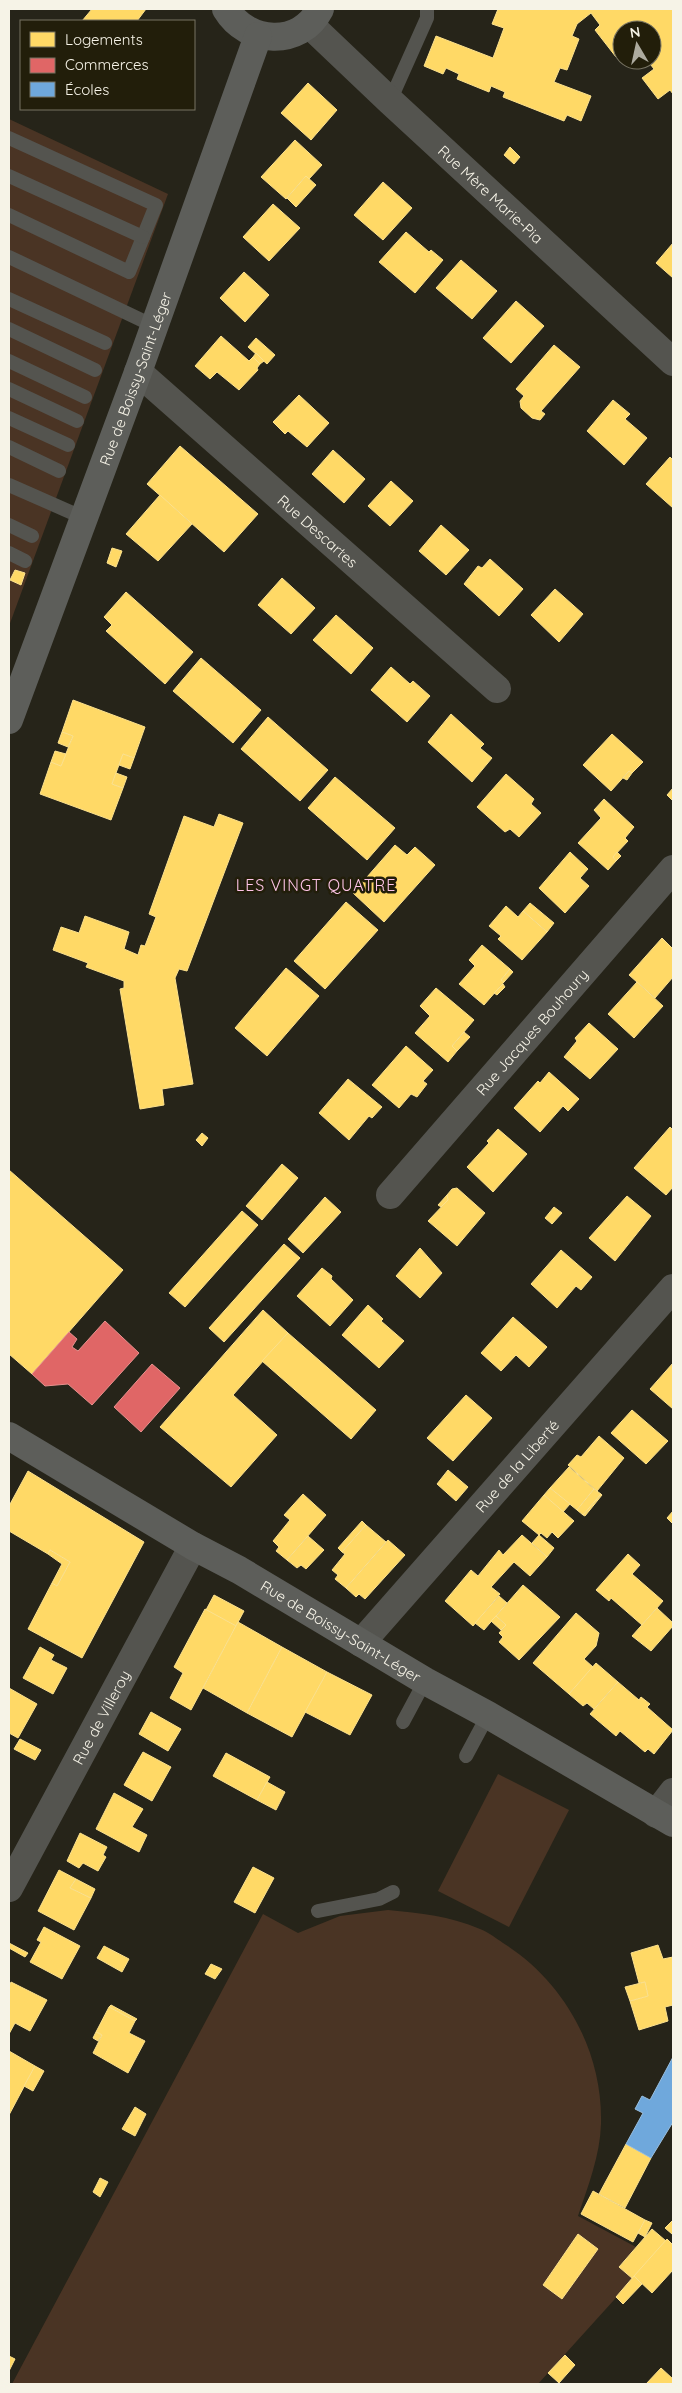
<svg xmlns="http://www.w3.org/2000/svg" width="682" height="2393" viewBox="0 0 682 2393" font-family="Quicksand,sans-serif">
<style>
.green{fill:#4a3424}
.homes{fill:#ffd966;stroke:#fce18d}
.shops{fill:#e06666;stroke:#e7908d}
.schools{fill:#6fa8dc;stroke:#98bedf}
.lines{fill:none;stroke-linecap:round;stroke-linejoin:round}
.lane{stroke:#54544f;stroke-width:14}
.street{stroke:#54544f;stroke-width:28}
.secondary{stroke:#5d5e5a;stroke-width:28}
.labels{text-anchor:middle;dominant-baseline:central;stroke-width:5;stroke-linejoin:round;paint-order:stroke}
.street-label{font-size:15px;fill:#f6f3e7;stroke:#221e0a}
.neighbourhood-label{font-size:16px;letter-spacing:1px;fill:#ffc5e9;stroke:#221e0a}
</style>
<rect width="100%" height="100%" fill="#262419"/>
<!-- green -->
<g class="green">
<polygon points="9,119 168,194 9,626"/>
<polygon points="498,1774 569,1810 509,1927 438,1891"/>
<path d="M388,1910C421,1913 449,1916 480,1929C488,1932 496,1938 503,1943C564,1981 603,2051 601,2124C600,2156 588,2186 578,2216L636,2247L619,2266L633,2279L538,2384H12L263,1914L298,1933L340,1916Z"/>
</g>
<!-- homes -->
<g class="homes">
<polygon points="92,9 146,9 137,21 82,21"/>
<polygon points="498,9 673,9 673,94 670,90 658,99 642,78 654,69 647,60 652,60 652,30 622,30 622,52 616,57 595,30 600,25 591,13 577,24 572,36 579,39 567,70 560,68 554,82 591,96 581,121 567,115 564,121 503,97 505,92 491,86 489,92 457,79 459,74 446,68 443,74 424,66 436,36 493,58 504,28 492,24"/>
<polygon points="308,83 337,110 311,140 281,113"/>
<polygon points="295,140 322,165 309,179 306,176 286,199 261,177"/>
<polygon points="510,147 520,157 514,164 504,155"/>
<polygon points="306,176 316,185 296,207 287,198"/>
<polygon points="383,182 412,208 383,240 354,215"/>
<polygon points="273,204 300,228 269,261 243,237"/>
<polygon points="406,232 429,252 431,250 443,260 415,293 379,262"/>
<polygon points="673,243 673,278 656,263"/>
<polygon points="461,260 497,291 472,319 436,288"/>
<polygon points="244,272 269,295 245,322 220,298"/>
<polygon points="516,301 544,326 511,363 483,338"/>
<polygon points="221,336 249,361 253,357 260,364 257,368 258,370 239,390 217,372 210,379 195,366"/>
<polygon points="256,338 275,355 267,364 248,347"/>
<polygon points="554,345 580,367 541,411 545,414 540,420 532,418 521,408 520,401 524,396 516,389"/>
<polygon points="256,353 264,361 260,364 253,357"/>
<polygon points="299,395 329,423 307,447 288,431 285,434 273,422"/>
<polygon points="613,400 630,414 625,419 647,438 624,465 587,431"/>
<polygon points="180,446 258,514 224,552 147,484"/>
<polygon points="333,450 365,479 344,503 312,474"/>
<polygon points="670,457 673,460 673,508 646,484"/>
<polygon points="391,481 413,501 390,526 368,506"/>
<polygon points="160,495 192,524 158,561 126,534"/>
<polygon points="441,525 469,550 446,575 419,551"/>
<polygon points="112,548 122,551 116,567 107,563"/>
<polygon points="490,559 523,589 499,616 464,584 478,566 482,568"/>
<polygon points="15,570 25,573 21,585 10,580"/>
<polygon points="282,578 315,608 291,634 258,605"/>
<polygon points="555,589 583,614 559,642 531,615"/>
<polygon points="126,592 193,652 165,684 106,631 112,625 104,617"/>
<polygon points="336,615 373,648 351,674 313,640"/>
<polygon points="201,658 261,710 233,743 173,691"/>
<polygon points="391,667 410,684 413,681 430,696 407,722 371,690"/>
<polygon points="73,700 145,727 134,758 123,754 116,773 112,784 123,788 111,820 40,794 51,762 61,766 73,736 62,732"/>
<polygon points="451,714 484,744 480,748 492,758 472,782 428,742"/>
<polygon points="268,717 328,770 300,801 241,749"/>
<polygon points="62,732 73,736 68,747 58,743"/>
<polygon points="612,734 643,762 632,773 629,771 611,791 583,765"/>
<polygon points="55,751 66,754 61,766 51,762"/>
<polygon points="123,754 134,758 130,769 119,765"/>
<polygon points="629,771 632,773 627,780 623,778"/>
<polygon points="116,773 127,777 123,788 112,784"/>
<polygon points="506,774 534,799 531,804 541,813 519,837 510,829 505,832 477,807"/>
<polygon points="335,777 395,828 367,860 308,808"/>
<polygon points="673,788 673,801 667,795"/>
<polygon points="604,799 634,827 625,838 628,841 613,857 616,861 608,870 578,843 601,818 594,810"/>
<polygon points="219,814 243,823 187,971 179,969 175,978 193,1084 162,1089 164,1105 140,1109 120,989 124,988 124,981 86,967 88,963 53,950 61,927 79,933 85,916 129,932 124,949 138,955 141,945 145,946 156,917 149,914 184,816 214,827"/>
<polygon points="395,845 407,855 415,847 435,865 384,922 353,893"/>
<polygon points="570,852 588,869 580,878 589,886 565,913 539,888"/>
<polygon points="617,852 621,856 616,861 613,857"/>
<polygon points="346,902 378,930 325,989 294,961"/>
<polygon points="530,903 554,923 547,932 523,911"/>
<polygon points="506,906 518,917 523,911 547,932 522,960 498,939 501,936 489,926"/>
<polygon points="662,938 673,949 673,977 655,998 629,975"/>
<polygon points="482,945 510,969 501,980 504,982 484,1005 459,984 475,966 469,960"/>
<polygon points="286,968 319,996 267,1056 235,1028"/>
<polygon points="510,969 513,972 504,982 501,980"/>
<polygon points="637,982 663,1006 634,1038 608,1014"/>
<polygon points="503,984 505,987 497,995 494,993"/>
<polygon points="436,988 474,1020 452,1046 457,1051 448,1062 415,1033 430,1016 420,1006"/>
<polygon points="589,1023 618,1049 590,1079 564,1057 577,1041 575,1038"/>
<polygon points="464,1032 470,1037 457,1051 452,1046"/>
<polygon points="406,1046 433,1070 423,1081 427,1084 417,1097 411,1094 399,1108 372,1085"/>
<polygon points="549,1072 579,1099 568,1111 563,1106 540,1132 514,1108 538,1081 540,1083"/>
<polygon points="348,1079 382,1107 372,1118 369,1116 349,1140 319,1113"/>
<polygon points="670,1127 673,1130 673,1187 666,1195 634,1168"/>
<polygon points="498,1129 527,1154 493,1192 467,1167 489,1143 487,1141"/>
<polygon points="202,1133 208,1138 202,1146 196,1140"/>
<polygon points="282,1164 298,1178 262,1220 246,1206"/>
<polygon points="9,1170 123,1270 32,1374 9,1354"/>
<polygon points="457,1188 485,1213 457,1246 428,1221 448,1200 447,1195 452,1189"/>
<polygon points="447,1195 448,1200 441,1207 438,1205"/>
<polygon points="627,1196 651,1216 615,1261 589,1238"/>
<polygon points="325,1197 341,1212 303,1253 288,1239"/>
<polygon points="554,1207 562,1213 552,1224 545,1218"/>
<polygon points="242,1211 258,1225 185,1307 169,1293"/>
<polygon points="284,1244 300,1258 224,1342 209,1328"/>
<polygon points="420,1248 442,1273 420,1298 396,1276"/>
<polygon points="561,1250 592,1277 581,1290 576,1286 557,1308 531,1284"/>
<polygon points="322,1268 332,1276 331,1279 353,1300 330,1326 297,1296"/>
<polygon points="368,1305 383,1319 381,1321 404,1341 379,1368 342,1335"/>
<polygon points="263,1310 288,1333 233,1395 277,1435 231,1487 160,1427"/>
<polygon points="513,1317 547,1347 529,1367 516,1355 501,1371 481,1353"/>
<polygon points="288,1333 376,1410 351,1439 262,1361"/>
<polygon points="673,1363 673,1409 650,1389"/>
<polygon points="466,1395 492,1418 453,1461 427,1438"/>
<polygon points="632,1410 668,1441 646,1464 611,1433"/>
<polygon points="599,1436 624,1458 597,1491 568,1465 577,1455 581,1457"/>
<polygon points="569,1467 594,1489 577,1510 550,1488"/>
<polygon points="448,1470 468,1487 456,1501 437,1484"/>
<polygon points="28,1471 144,1542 82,1658 28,1629 52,1583 57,1586 70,1562 50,1550 48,1554 9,1531 9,1506"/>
<polygon points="550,1488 570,1504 563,1512 544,1495"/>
<polygon points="594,1489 601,1494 583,1515 577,1510"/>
<polygon points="303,1494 326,1515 287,1560 276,1551 279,1547 273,1541 290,1520 284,1515"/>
<polygon points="601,1494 602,1495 585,1516 583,1515"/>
<polygon points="544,1495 574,1521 558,1538 552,1532 547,1538 541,1533 539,1535 522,1521"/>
<polygon points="673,1511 673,1524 667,1518"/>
<polygon points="362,1521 366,1525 342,1552 338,1548"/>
<polygon points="366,1525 386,1542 346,1588 335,1579 338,1575 332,1570 345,1554 342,1552"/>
<polygon points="522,1535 547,1557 530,1576 514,1562 491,1587 500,1594 473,1626 445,1601 471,1570 478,1576 499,1550 503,1555"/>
<polygon points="539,1535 554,1548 547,1557 532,1543"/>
<polygon points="308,1536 324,1550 306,1569 301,1565 297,1568 287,1560"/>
<polygon points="388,1540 405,1555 365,1599 359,1594 356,1597 346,1588"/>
<polygon points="50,1550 70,1562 57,1586 52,1583 62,1564 48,1554"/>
<polygon points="628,1554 640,1565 632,1574 663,1601 642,1625 611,1598 609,1601 596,1590"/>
<polygon points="523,1585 560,1617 519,1660 499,1642 503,1637 499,1633 506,1625 496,1616"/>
<polygon points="214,1595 244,1611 236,1626 206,1610"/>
<polygon points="499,1596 507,1603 484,1630 475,1623"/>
<polygon points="657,1608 673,1623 673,1626 651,1651 632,1636"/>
<polygon points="205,1609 236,1626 191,1710 170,1698 183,1673 174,1667"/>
<polygon points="576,1613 599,1633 596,1646 584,1659 593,1667 569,1694 533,1663"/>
<polygon points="496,1616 506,1625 501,1630 491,1621"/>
<polygon points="238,1622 282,1647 247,1713 203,1688"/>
<polygon points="40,1647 54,1655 51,1660 67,1668 53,1694 23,1678"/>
<polygon points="282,1647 327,1672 292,1737 247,1713"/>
<polygon points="596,1663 618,1682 594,1709 587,1703 583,1706 569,1694"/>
<polygon points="327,1672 372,1695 350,1735 305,1712"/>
<polygon points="618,1682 639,1700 641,1697 650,1704 647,1707 673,1730 654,1754 648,1749 645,1752 620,1731 616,1736 590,1714"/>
<polygon points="9,1688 37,1704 18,1738 9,1733"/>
<polygon points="151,1712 181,1729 168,1751 139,1734"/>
<polygon points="20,1739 41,1750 35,1760 14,1749"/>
<polygon points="143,1752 171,1767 152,1801 124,1785"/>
<polygon points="226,1753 270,1777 257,1800 213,1776"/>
<polygon points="267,1782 285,1792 276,1810 257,1800"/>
<polygon points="114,1793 143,1809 132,1827 147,1835 139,1852 96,1829"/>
<polygon points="80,1833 107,1847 103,1855 106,1857 98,1871 83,1863 79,1868 67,1861"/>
<polygon points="253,1867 274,1878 255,1913 234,1902"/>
<polygon points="59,1870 76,1879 70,1888 91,1898 74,1930 38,1911"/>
<polygon points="76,1879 95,1889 91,1898 70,1888"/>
<polygon points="44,1927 80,1946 62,1979 30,1962 41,1942 37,1940"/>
<polygon points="9,1943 28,1953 25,1957 9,1948"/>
<polygon points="658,1945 663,1959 673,1957 673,2005 665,2007 668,2021 639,2030 630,2001 648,1996 645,1982 639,1983 631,1953"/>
<polygon points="104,1946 129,1959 122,1972 97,1958"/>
<polygon points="211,1964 222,1969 215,1979 205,1974"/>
<polygon points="11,1982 47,2000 30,2031 15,2023 9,2034 9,1987"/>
<polygon points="645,1982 648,1996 630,2001 625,1987"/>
<polygon points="111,2005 137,2019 135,2021 109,2007"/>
<polygon points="109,2007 135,2021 129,2033 145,2041 128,2073 93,2053 102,2035 96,2032"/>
<polygon points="96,2032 102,2035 98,2041 93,2038"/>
<polygon points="9,2051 35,2066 9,2115"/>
<polygon points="35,2066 44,2071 33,2091 24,2086"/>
<polygon points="135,2107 146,2114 135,2136 122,2129"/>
<polygon points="626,2144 651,2158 625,2208 599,2194"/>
<polygon points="100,2178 108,2182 100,2197 93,2192"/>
<polygon points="593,2191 645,2220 633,2242 581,2214"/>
<polygon points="645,2220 652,2223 645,2237 638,2233"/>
<polygon points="673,2220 673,2232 672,2234 665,2228"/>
<polygon points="652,2229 666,2241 633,2279 619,2267"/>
<polygon points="578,2234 598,2249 562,2299 543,2285"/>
<polygon points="667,2239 673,2245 673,2270 652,2293 634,2276"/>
<polygon points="634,2276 642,2284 623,2304 616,2297"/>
<polygon points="565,2355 575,2365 559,2383 548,2373"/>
<polygon points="9,2356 15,2359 9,2371"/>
<polygon points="661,2368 673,2379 673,2384 646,2384"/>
</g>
<!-- shops -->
<g class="shops">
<polygon points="105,1321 139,1353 92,1405 68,1384 45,1386 32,1374 69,1332 77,1339 72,1347 78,1351"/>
<polygon points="152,1364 180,1388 141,1432 114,1407"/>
</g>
<!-- schools -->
<polygon class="schools" points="673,2057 673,2122 651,2158 626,2144 643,2113 635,2109 642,2096 650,2100"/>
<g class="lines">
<!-- lane -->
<g class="lane">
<polyline points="390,101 427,18 427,9"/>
<polyline points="9,138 156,205 129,272 9,215"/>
<polyline points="9,176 143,237"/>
<polyline points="9,257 154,326"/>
<polyline points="9,299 105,343"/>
<polyline points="9,329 95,370"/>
<polyline points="9,361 85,397"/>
<polyline points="9,389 77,421"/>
<polyline points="9,418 68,445"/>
<polyline points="9,447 59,471"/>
<polyline points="9,485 84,518"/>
<polyline points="9,525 32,536"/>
<polyline points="9,553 25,561"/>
<polyline points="403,1722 425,1681"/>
<polyline points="466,1756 488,1715"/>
<polyline points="318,1911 379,1899 393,1892"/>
</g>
<!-- street -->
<g class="street">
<path id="s1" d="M309,24L390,101L673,362"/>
<path id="s2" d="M138,372L497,689"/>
<path id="s3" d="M390,1195L673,869"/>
<path id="s4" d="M361,1643L673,1288"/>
<polyline points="656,1814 673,1792"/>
<path id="s5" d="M9,1888L193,1546"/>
</g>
<!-- secondary -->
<g class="secondary">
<path d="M226,9C247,44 300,48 320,9"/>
<path id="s6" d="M9,720L138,372L258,36"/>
<path id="s7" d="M9,1436L193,1546L239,1570L425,1681L488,1715L673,1823"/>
</g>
</g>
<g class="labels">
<!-- street labels -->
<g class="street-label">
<text stroke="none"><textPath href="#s1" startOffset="249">Rue Mère Marie-Pia</textPath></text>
<text stroke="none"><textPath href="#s6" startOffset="364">Rue de Boissy-Saint-Léger</textPath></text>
<text stroke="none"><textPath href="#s2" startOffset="240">Rue Descartes</textPath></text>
<text stroke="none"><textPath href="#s3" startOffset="216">Rue Jacques Bouhoury</textPath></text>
<text stroke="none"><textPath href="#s4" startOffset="236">Rue de la Liberté</textPath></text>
<text stroke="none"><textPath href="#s7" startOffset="385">Rue de Boissy-Saint-Léger</textPath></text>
<text stroke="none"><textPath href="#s5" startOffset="194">Rue de Villeroy</textPath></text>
</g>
<!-- neighbourhood labels -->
<g class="neighbourhood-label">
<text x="316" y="885">LES VINGT QUATRE</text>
</g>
</g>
<!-- border -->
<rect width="682" height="2393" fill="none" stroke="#f6f3e7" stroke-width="20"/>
<!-- legend -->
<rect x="20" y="20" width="175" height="90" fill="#221e0a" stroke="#777362"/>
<rect x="30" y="32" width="25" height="15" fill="#ffd966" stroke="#777362"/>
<text x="65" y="45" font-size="15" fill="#f6f3e7">Logements</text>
<rect x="30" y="58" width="25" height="15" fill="#e06666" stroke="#777362"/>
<text x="65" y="70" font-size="15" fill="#f6f3e7">Commerces</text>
<rect x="30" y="82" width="25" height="15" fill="#6fa8dc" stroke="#777362"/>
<text x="65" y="95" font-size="15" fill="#f6f3e7">Écoles</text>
<!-- north arrow -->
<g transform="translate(637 45) rotate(351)"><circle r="24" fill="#221e0a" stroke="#777362"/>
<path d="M0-4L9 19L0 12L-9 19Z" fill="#adab9f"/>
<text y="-8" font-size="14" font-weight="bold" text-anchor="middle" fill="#f6f3e7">N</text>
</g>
</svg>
